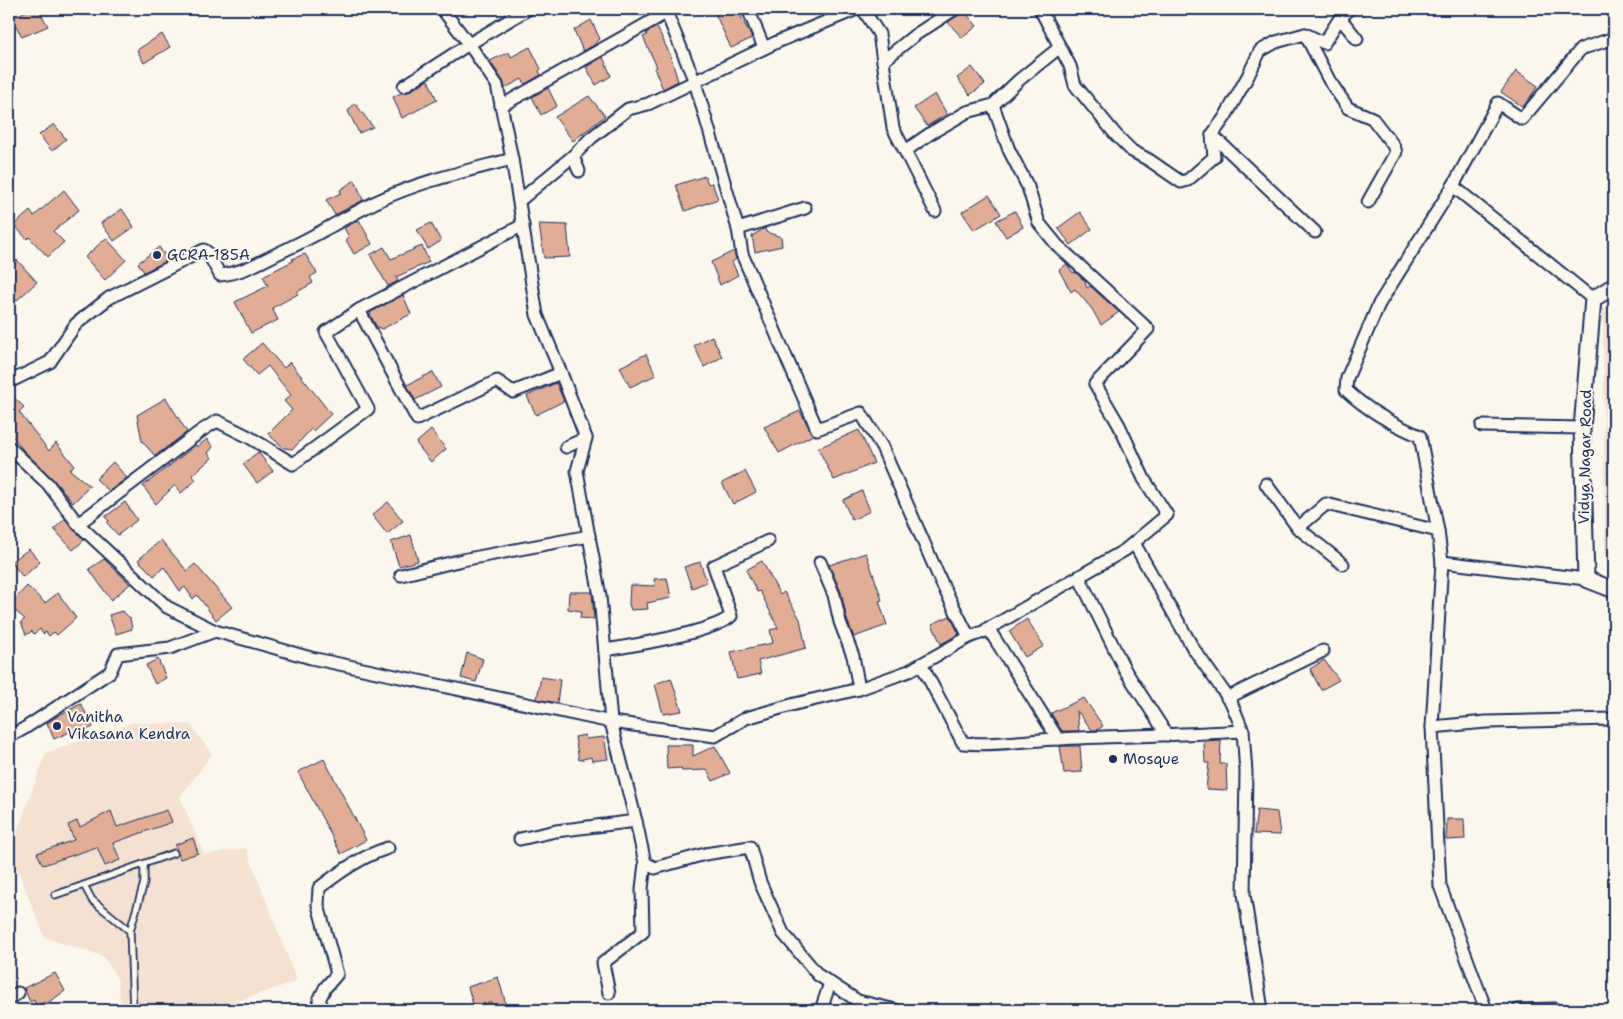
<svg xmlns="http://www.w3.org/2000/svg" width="1623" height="1019" viewBox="0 0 1623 1019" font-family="'Shantell Sans',sans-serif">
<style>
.built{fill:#f4e1d2}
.building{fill:#e2ad96;stroke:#1b2f5e}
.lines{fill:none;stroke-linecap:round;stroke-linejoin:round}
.lane-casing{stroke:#1b2f5e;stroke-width:9}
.street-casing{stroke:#1b2f5e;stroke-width:15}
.secondary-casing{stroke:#1b2f5e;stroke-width:19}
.lane{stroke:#fbf7ec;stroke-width:5.5}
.street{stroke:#fbf7ec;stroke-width:11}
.secondary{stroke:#fbf7ec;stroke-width:15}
.poi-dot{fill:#1b2f5e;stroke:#fbf7ec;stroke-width:2}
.labels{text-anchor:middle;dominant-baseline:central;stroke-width:4;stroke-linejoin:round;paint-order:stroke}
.poi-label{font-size:15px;fill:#1b2f5e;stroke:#fbf7ec;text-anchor:start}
.street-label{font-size:15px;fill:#1b2f5e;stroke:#fbf7ec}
</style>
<rect width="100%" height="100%" fill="#fbf7ec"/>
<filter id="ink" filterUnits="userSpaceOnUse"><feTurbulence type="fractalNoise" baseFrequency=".02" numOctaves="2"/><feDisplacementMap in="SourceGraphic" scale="10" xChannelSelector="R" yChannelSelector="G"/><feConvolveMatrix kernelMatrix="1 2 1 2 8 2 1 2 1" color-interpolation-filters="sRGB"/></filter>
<g filter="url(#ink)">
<!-- built -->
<g class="built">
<polygon points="1614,304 1614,563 1605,560 1603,309"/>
<polygon points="131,723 190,724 212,754 180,797 204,854 246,848 297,981 211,1010 122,1010 117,978 103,956 45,938 10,851 46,753"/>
</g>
<!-- building -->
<g class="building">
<polygon points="30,9 38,9 48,26 22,37 12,18"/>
<polygon points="713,9 737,9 752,38 731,48"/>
<polygon points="963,10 977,26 962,38 948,22 959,15"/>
<polygon points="591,20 600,39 596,42 596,44 583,51 574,30"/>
<polygon points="657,27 670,55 678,81 663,89 654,68 657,67 643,37 647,35 646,33"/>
<polygon points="162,34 170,47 144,63 137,50"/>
<polygon points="530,47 541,69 539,71 541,75 525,84 522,79 505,88 503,81 490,61 509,52 511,57"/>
<polygon points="603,57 611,76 596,85 586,67"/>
<polygon points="972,67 985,84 970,95 957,78"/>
<polygon points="1516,71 1538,86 1523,107 1501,92"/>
<polygon points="428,80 437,100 402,118 393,97 401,93 408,92"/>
<polygon points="548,88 557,106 541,115 532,97"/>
<polygon points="935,94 947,114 927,126 914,108"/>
<polygon points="589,96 605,116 573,141 555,117"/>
<polygon points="355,103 373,127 359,133 348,111"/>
<polygon points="54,124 66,139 52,151 39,135"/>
<polygon points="705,176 708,184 712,183 718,199 685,211 676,185"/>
<polygon points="355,180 363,200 335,215 326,200 341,193 340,190"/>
<polygon points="64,190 79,210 53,231 64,242 48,257 29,237 27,239 14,225 30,211 34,216"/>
<polygon points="989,195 1001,214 974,230 962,212"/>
<polygon points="122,209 134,227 114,241 101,223"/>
<polygon points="1015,211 1023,227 1006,237 996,221"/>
<polygon points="1080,212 1092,229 1071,245 1058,228"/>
<polygon points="359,220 372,244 354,254 346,240 349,237 344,228"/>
<polygon points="431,223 441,241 428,249 417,230"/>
<polygon points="539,224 567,225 570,257 544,258"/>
<polygon points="765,228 766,232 781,237 782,246 755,252 752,236"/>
<polygon points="106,238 126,260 105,280 85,257"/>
<polygon points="422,246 429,262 396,277 398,281 388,286 370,255 384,247 391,259"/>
<polygon points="159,247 168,260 144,272 138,263"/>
<polygon points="734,251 736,259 732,262 738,275 720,285 711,262"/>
<polygon points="305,254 317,273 310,277 313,283 297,292 298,294 272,308 278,320 251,333 235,302 268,286 263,276 293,261 292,259"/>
<polygon points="17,260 37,282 16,301 9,293 9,267"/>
<polygon points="1067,264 1073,273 1075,272 1086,282 1085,283 1087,288 1090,286 1119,312 1101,325 1092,309 1075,289 1071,292 1059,270"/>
<polygon points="403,295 411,314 382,329 377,327 370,315 371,312"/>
<polygon points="712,336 722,357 704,367 694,345"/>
<polygon points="262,343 284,368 290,362 331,414 313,431 311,429 293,449 284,448 268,434 292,410 284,401 291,395 268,366 257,375 243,359"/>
<polygon points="646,354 656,375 630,387 620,367"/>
<polygon points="433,372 441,387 415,400 407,385"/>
<polygon points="556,383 564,401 536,415 527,396"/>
<polygon points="9,393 24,407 19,412 49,451 56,443 74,465 70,470 90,486 73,503 53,479 23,450 9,432"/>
<polygon points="166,398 187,432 155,456 142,441 137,415"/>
<polygon points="800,411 813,435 779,453 764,427"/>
<polygon points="431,430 446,449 431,462 416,443"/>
<polygon points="859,430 874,463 834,480 818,448"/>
<polygon points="207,439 213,447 208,453 212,458 192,475 196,480 181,493 175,485 156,504 143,486 196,445 197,447"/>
<polygon points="258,452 273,471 257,483 243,464"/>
<polygon points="113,462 127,478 109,491 96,479"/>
<polygon points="745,471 756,492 733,504 722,483"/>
<polygon points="862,491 870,511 852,520 843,500"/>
<polygon points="125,502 137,520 118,535 107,523 109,521 105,517"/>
<polygon points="388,502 403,521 387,534 372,515"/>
<polygon points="65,519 84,540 73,550 54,529"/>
<polygon points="411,535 418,561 399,566 391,542"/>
<polygon points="161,540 187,571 195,564 232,607 216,620 197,595 193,599 185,587 180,591 164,567 154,576 138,560"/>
<polygon points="29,549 40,562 23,577 11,562"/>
<polygon points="866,553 882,600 879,601 887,625 854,637 847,620 841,592 829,565"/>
<polygon points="104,559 130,584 111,600 89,569"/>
<polygon points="762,561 780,595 784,592 800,619 806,648 758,661 761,674 737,679 731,652 773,643 770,630 778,628 760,591 757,592 746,570"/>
<polygon points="700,562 707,582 692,588 684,567"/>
<polygon points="667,578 671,598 647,603 648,609 631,610 629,604 630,585 655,586 654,579"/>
<polygon points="27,586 45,603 58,593 76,618 57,635 54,632 49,636 46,632 43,634 40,629 34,634 32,631 26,635 21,622 25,619 9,606"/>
<polygon points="569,592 592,592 594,619 580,618 581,611 568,609"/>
<polygon points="122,611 130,618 132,629 116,634 109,615"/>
<polygon points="950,616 959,634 941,644 932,624"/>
<polygon points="1027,619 1044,646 1025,657 1009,631"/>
<polygon points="467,653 483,659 476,682 461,678"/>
<polygon points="158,659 166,678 155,684 146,665"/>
<polygon points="1324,660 1339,680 1321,690 1310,669"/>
<polygon points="541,677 560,680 557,703 537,699"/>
<polygon points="671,678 682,711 663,714 655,684"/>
<polygon points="1084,698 1103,726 1097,730 1092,730 1077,711 1079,731 1062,731 1051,713"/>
<polygon points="81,704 93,727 78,734 76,729 54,739 47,723 61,714"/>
<polygon points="585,735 586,739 604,737 608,759 592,761 591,757 579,760 575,737"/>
<polygon points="1221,740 1220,764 1226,764 1227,790 1206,789 1209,763 1205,763 1204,741"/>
<polygon points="666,745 693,745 693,756 715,746 730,773 713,781 707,770 682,771 681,768 667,769"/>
<polygon points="1060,746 1080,746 1082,772 1064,773"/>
<polygon points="324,759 366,840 341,854 298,772"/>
<polygon points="167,810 172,822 113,843 120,860 105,866 97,847 43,865 37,853 74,840 68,825 77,821 80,827 111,811 117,827"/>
<polygon points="1257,810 1277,812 1280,835 1254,834"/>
<polygon points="1447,819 1464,819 1465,839 1446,840"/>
<polygon points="193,838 198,853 180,859 175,845"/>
<polygon points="55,973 65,991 46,1004 45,1002 36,1006 34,1000 30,1002 24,988"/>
<polygon points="498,977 504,997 506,1010 492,1010 491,1002 474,1008 468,987"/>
</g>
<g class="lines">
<!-- lane casing -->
<g class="lane-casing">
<g id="lane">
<polyline points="84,885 174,853"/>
<polyline points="55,895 84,885 92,900 130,931 133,1010"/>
<polyline points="130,931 144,883 144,865"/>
</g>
</g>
<!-- street casing -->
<g class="street-casing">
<g id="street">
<polyline points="442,9 469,44 497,85 512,159 537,315 561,373 586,438 577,471 600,596 611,722 636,821 645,863 655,868 705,854 750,847 760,882 783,933 818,975 858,1001 896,1010"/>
<polyline points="665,9 695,82 738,229 742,254 817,429 861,413 882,447 942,584 969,637"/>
<polyline points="748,9 764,48"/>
<polyline points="863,9 879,34 893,128 905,151 931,133 967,112 993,105 1019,80 1060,47 1040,9"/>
<polyline points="1340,18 1357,39"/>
<polyline points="1305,34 1329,80 1348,108 1372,118 1393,145 1396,152 1368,202"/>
<polyline points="1060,47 1070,66 1075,85 1116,135 1132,151 1149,160 1181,182 1188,180 1214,157 1212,135 1225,117 1248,76 1260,51 1276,42 1305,34 1324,43 1340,18 1350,9"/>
<polyline points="883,61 915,35 955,9"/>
<polyline points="404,86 469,44 528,9"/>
<polyline points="501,106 666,13"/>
<polyline points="1212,135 1315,232"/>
<polyline points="905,151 935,211"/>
<polyline points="573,156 579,171"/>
<polyline points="1453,186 1593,299"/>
<polyline points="519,201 573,156 591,138 628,109 648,104 777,42 857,9"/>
<polyline points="738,229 805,208"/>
<polyline points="359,310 417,419 497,381 513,392 561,373"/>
<path d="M9,382L50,362L76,324L109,298L204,250L208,253L220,275C244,273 265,259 287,249C318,235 347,216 378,201C420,181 467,171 512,159"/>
<polyline points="1482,426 1582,428"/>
<polyline points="9,447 48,484 78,524 167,607 215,631"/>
<polyline points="566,447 586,438"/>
<polyline points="1266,484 1298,528 1343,564"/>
<polyline points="78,524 201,431 217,421 249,437 293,464 368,409 326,332 359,310 523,225"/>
<polyline points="1298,528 1326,504 1438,531 1442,562"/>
<path d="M1438,531L1420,436C1394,425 1367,410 1346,390L1347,378L1379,304L1453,186L1498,103L1522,119L1581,49L1614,38"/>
<polyline points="1134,543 1193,648 1231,702 1243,731 1246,772 1244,894 1262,1010"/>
<polyline points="820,562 834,595 840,622 853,656 859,689"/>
<polyline points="401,575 462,560 589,536"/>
<polyline points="1079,577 1125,670 1167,735"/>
<polyline points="988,628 1058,739"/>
<path d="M605,650C630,646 714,632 731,616L714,566L768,541"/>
<path d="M921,664L963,743C995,746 1026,740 1058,739C1120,736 1182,735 1243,731"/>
<polyline points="1227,698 1323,651"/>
<polyline points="1432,727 1442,562 1586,579"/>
<polyline points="9,737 25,728 110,672 118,654 170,648 215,631 311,658 611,722 715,736 746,718 795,704 859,689 909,671 969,637 983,632 1125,550 1167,515 1144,479 1119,425 1095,384 1148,329 1057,245 1039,223 1028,187 1009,150 993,105"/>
<polyline points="520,839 556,831 636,821"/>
<polyline points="609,993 603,963 643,932 642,889 645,863"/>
<polyline points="9,999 18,993"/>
<path d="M324,1010L319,1000L325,988L337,974L318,905L319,888C340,872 362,856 388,848"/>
<polyline points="821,1010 830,983"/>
<polyline points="1486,1010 1440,886 1432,727 1486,722 1614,719"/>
<polyline points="1518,1010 1554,1009"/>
</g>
</g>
<!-- secondary casing -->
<g class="secondary-casing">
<polyline id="secondary" points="1614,286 1593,299 1582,428 1586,579 1614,590"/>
</g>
<!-- lane -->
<use href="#lane" class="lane"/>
<!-- street -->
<use href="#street" class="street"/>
<!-- secondary -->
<use href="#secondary" class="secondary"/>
</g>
</g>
<!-- markers -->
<g class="poi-dot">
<circle cx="157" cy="255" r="5"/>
<circle cx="57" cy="726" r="5"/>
<circle cx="1113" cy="759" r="5"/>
</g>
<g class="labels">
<!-- poi labels -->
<g class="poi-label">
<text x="167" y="255">GCRA-185A</text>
<text x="67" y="717">Vanitha<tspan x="67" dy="17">Vikasana Kendra</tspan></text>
<text x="1123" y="759">Mosque</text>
</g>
<!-- street labels -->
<g class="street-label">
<text transform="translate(1585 457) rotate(-89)">Vidya Nagar Road</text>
</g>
</g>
<!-- margin -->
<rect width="1623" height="1019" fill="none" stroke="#fbf7ec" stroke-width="30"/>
<rect x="15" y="15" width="1593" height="989" fill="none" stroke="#1b2f5e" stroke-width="2" filter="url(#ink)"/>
</svg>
